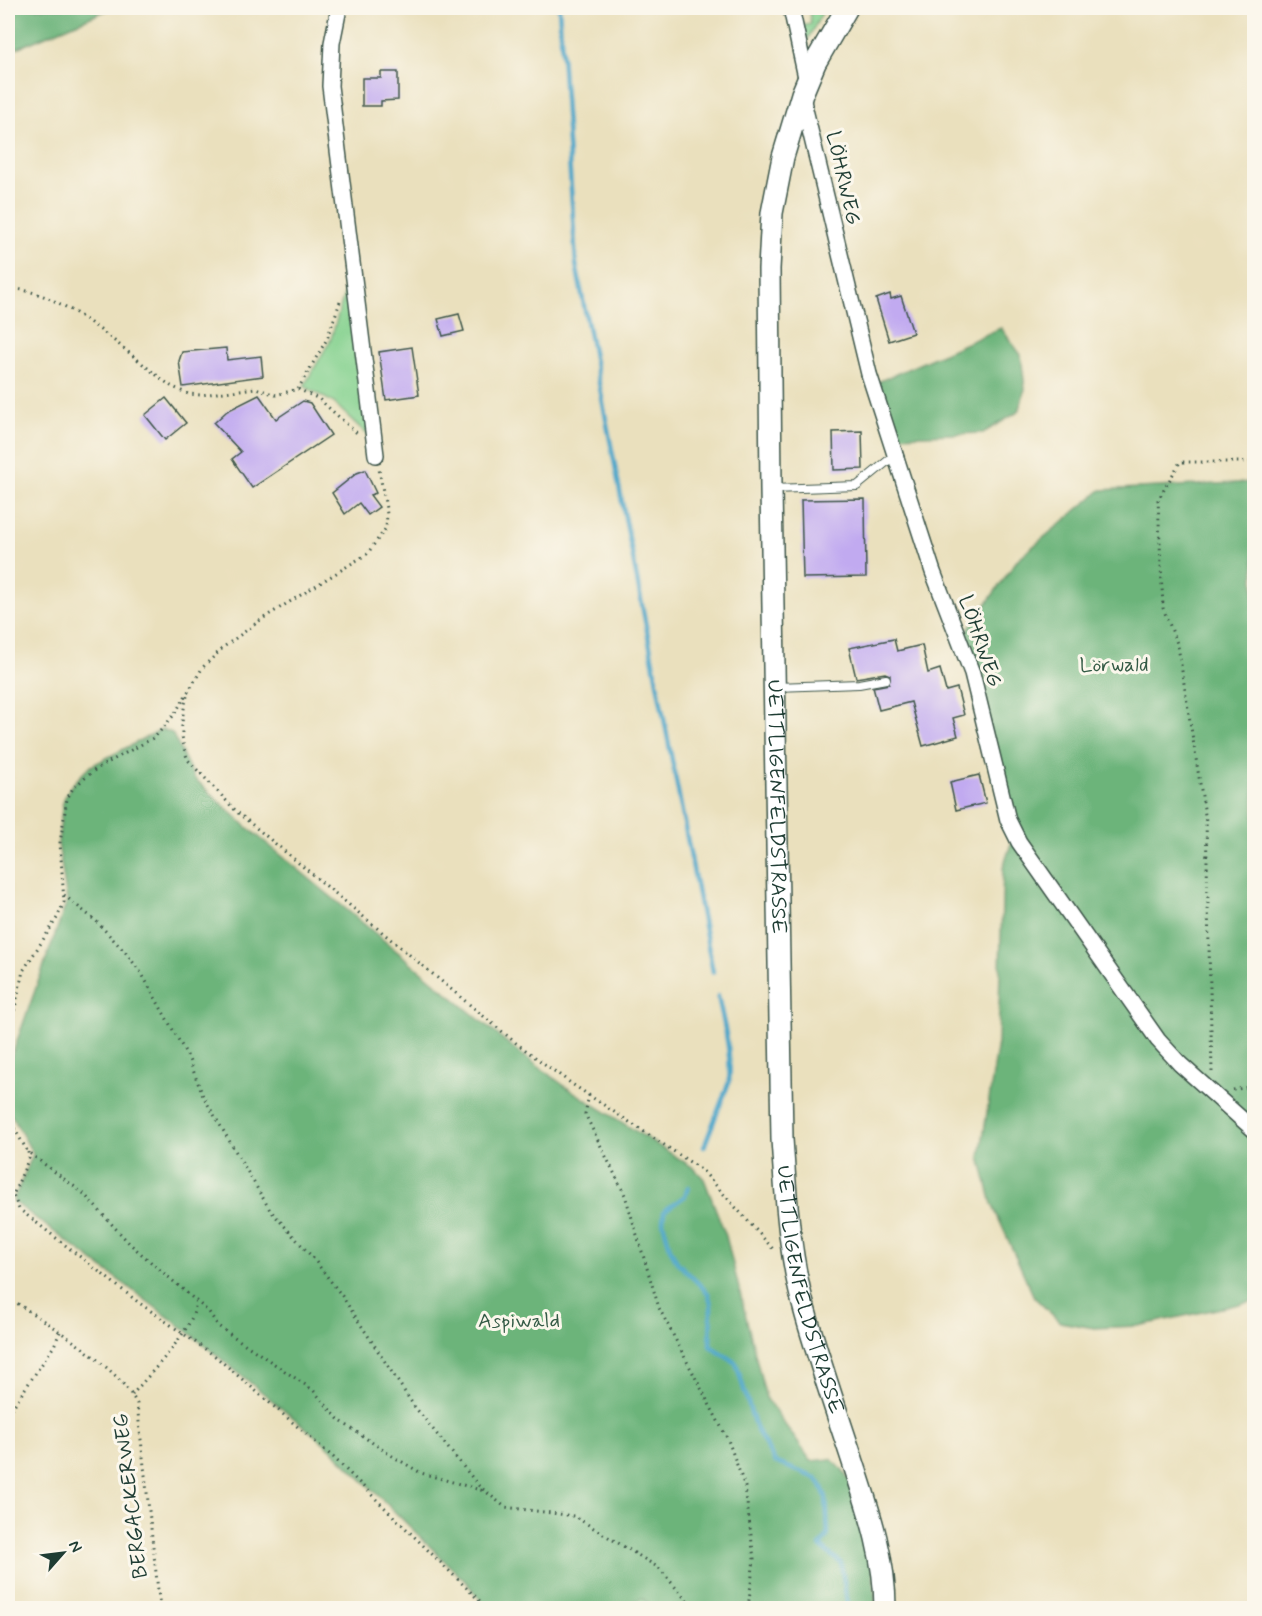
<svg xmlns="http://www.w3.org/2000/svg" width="1262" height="1616" viewBox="0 0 1262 1616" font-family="Mynerve,sans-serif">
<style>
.green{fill:#86d290;stroke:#528862;stroke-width:1.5}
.forest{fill:#6cb47a;stroke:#467857;stroke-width:1.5}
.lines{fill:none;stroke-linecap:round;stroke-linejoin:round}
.stream{stroke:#4ba6c9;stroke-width:4.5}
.building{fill:#c1aaf0}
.lane-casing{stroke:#3d5549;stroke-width:10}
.street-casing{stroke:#3d5549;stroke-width:18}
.secondary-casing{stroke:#3d5549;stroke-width:24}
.path{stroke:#3d5549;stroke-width:3;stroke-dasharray:1.5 4.5;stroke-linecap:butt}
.lane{stroke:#fff;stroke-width:8}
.street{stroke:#fff;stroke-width:15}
.secondary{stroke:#fff;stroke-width:21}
.labels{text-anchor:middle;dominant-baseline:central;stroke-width:6;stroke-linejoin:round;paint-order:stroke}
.street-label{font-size:21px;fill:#1f3d34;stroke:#fbf7ec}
.park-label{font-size:21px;fill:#345b46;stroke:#fbf7ec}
</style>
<rect width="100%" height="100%" fill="#fbf7ec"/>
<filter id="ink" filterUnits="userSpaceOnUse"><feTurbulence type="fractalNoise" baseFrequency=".0167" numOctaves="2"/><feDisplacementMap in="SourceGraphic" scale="12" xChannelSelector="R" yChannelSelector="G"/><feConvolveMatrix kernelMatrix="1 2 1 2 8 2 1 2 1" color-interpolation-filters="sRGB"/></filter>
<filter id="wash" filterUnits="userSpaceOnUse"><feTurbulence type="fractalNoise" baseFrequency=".008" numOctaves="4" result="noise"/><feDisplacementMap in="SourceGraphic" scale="24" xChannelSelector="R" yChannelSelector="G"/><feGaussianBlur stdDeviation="1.35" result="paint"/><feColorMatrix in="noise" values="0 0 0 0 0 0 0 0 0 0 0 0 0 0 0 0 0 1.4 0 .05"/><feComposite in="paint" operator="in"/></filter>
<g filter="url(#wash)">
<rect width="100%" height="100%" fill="#eae0bd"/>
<!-- green -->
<g class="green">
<polygon points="809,8 822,13 805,44 802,26 811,24"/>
<polygon points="349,277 370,437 334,403 304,386 331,339"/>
<polygon points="642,1598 654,1608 617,1608"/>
</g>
<!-- forest -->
<g class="forest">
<polygon points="8,8 112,8 8,52"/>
<polygon points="1001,328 1021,355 1025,389 1018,412 983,433 895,436 878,382"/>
<polygon points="1254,482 1254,1301 1138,1326 1094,1328 1060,1322 1034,1297 992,1204 980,1157 998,1042 1003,868 1012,841 963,637 1018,559 1101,490"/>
<path d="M162,729L172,733L194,778L247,827L516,1050L566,1087L694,1168L704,1179L726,1236L766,1398L811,1461L831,1459C871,1491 872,1561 876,1608H654L642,1598L617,1608H479L483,1603L466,1582L329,1447L187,1331L13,1201L33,1154L8,1109V1066L67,901L58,843L63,801L70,787L89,767Z"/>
</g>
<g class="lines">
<!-- stream -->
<g class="stream">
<polyline points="559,8 576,264 713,972"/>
<path d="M704,1147L729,1082C732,1053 724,1025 718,996"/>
<polyline points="688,1187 685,1196 664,1211 663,1222 670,1248 677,1262 708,1293 711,1304 710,1346 736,1363 756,1429 775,1462 816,1478 821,1485 826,1497 828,1535 820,1546 841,1563 848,1608"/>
</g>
</g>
<g id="blocks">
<!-- building -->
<g class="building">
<polygon points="381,72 398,72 398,100 381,101 381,106 362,106 362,78 381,78"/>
<polygon points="890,294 891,299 901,296 913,333 889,341 876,299"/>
<polygon points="459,314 464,331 443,336 438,319"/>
<polygon points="412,347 419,395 386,400 379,352"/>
<polygon points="226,348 227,360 261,356 263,376 183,387 179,361 182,352"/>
<polygon points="259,395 276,419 303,401 310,403 331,435 252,488 232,459 241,452 214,423 227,411"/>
<polygon points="166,398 186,423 165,440 145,415"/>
<polygon points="862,431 863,469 834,470 833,432"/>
<polygon points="365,470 376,493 370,495 379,507 368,515 359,503 345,514 332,493 357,473"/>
<polygon points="865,499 866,577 803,578 801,500"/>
<polygon points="894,639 897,651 922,645 928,673 940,669 946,691 957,688 964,715 953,718 958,736 923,746 911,702 879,710 873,687 889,684 890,675 885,673 856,678 849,648"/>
<polygon points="979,775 986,803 956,810 950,782"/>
</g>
</g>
</g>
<g filter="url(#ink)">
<use href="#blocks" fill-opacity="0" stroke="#3d5549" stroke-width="1.5"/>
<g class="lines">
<!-- lane casing -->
<g class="lane-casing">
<g id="lane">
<polyline points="773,489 857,486 895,455"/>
<polyline points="777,687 859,684 886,679"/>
</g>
</g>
<!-- street casing -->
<g class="street-casing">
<g id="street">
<polyline points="339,8 332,43 330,86 376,455"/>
<polyline points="791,8 807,82"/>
<polyline points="802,97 869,374 933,572 972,673 1008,820 1019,842 1158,1040 1180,1064 1254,1130"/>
</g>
</g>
<!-- secondary casing -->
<g class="secondary-casing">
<g id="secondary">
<path id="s1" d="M847,8L815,63L802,94L783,157L772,213L769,269L771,489L782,1139C786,1198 789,1257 806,1315C820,1364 837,1413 853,1462C869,1511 885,1557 885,1608"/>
</g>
</g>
<!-- path -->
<g class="path">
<path d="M8,289C62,287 128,355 171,386L188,394L201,395L256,388L276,395L298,389L327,339L340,302"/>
<polyline points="298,389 319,399 358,434"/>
<path d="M187,696C181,718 179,738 188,760L237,812L516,1043L572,1084L702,1170L774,1250"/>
<polyline points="64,895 97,922 126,953 142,974 188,1057 203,1096 270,1210 313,1258 342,1296 414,1406 479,1486 505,1507 574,1516 659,1568 693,1608"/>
<polyline points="8,1040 23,971 57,918 64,902 60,843 67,799 73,788 96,769 155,737 174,715 203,667 225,646 262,619 367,554 386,528 387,514 379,469"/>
<polyline points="1212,1072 1206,821 1178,646 1163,608 1158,500 1180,462 1254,462"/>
<polyline points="1233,1090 1254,1086"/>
<polyline points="589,1095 585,1114 625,1195 659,1308 728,1440 745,1487 754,1559 748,1608"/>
<polyline points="8,1118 28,1152 83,1193 130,1244 209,1312 218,1326 313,1390 339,1420 389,1454 421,1473 484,1491"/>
<polyline points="28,1152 29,1158 13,1195 19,1209 138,1302 215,1356 333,1457 487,1608"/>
<path d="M8,1297C45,1323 117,1364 137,1404L160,1608"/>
<path d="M132,1395C148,1375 198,1326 195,1302"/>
<polyline points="8,1414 54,1346 60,1332"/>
</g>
<!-- lane -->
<use href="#lane" class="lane"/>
<!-- street -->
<use href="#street" class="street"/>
<!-- secondary -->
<use href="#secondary" class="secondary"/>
</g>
</g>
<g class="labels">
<!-- street labels -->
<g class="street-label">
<text transform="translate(843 178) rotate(77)">LÖHRWEG</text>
<text transform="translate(980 641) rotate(71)">LÖHRWEG</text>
<text stroke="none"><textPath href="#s1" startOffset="814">UETTLIGENFELDSTRASSE</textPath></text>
<text stroke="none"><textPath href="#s1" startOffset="1300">UETTLIGENFELDSTRASSE</textPath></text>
<text transform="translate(131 1496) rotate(-97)">BERGACKERWEG</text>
</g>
<!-- park labels -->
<g class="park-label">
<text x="1114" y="665">Lörwald</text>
<text x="519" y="1321">Aspiwald</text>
</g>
</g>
<!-- margin -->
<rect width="1262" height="1616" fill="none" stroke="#fbf7ec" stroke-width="30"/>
<!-- north arrow -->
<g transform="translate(63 1553) rotate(62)" stroke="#fbf7ec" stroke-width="4.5" paint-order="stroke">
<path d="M0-4.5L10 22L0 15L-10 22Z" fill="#1f3d34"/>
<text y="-9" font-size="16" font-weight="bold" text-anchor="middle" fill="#1f3d34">N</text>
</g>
</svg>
